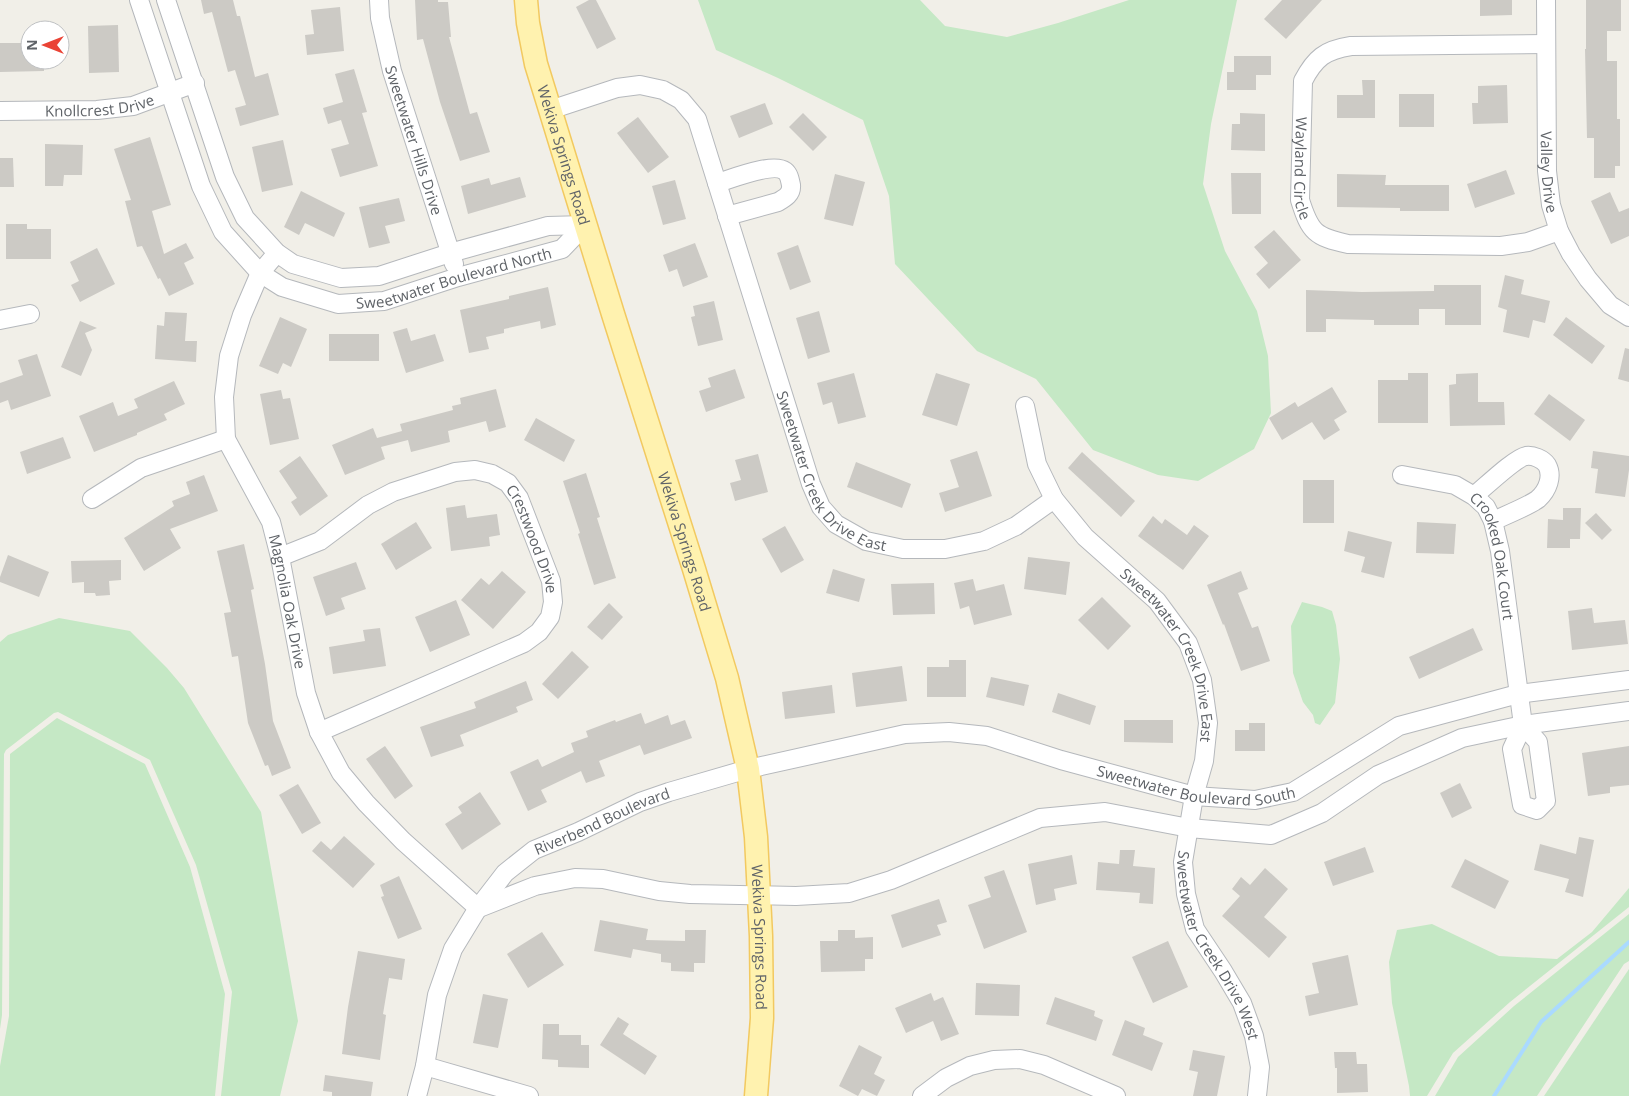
<svg xmlns="http://www.w3.org/2000/svg" width="1629" height="1096" viewBox="0 0 1629 1096" font-family="'Open Sans',sans-serif">
<style>
.green{fill:#c5e8c5}
.lines{fill:none;stroke-linecap:round;stroke-linejoin:round}
.stream{stroke:#aadaff;stroke-width:4}
.building{fill:#cccac5}
.minor-casing{stroke:#b5b8bc;stroke-width:20}
.major-casing{stroke:#f2c960;stroke-width:25}
.minor{stroke:#fff;stroke-width:18}
.major{stroke:#fff2af;stroke-width:22}
.labels{text-anchor:middle;dominant-baseline:central;stroke-width:5;stroke-linejoin:round;paint-order:stroke}
.street-label{font-size:15px;fill:#5f6368;stroke:#fff}
</style>
<rect width="100%" height="100%" fill="#f1efe8"/>
<!-- green -->
<g class="green">
<polygon points="698,0 920,0 945,26 1007,37 1058,23 1129,0 1237,0 1211,124 1203,184 1225,251 1257,311 1268,356 1271,413 1254,449 1198,481 1158,475 1093,450 1036,379 977,351 895,264 889,196 863,120 778,78 716,50"/>
<polygon points="1302,602 1322,607 1332,611 1336,625 1340,659 1335,703 1320,725 1315,723 1313,715 1303,702 1293,673 1291,626"/>
<polygon points="59,618 130,631 167,668 184,688 261,812 298,1021 280,1096 221,1096 232,992 196,865 150,760 58,712 54,713 6,750 4,754 2,1015 0,1029 0,642 8,635"/>
<polygon points="57,718 145,764 190,867 225,994 215,1096 0,1096 0,1066 9,1016 10,754"/>
<polygon points="1629,888 1629,907 1510,1002 1453,1053 1427,1096 1410,1096 1409,1086 1392,1003 1389,962 1397,930 1432,924 1499,956 1557,959 1592,932"/>
<polygon points="1629,914 1629,961 1624,964 1537,1096 1435,1096 1458,1057 1514,1006"/>
<polygon points="1629,969 1629,1096 1544,1096"/>
</g>
<g class="lines">
<!-- stream -->
<polyline class="stream" points="1494,1096 1541,1022 1629,942"/>
</g>
<!-- building -->
<g class="building">
<polygon points="201,0 233,0 237,16 240,16 255,77 268,73 279,115 240,126 235,108 246,105 235,70 228,72 212,12 204,14"/>
<polygon points="415,0 438,0 438,2 448,2 451,37 449,37 470,114 477,112 490,152 460,161 440,102 423,39 417,40"/>
<polygon points="589,0 596,0 616,39 597,49 576,7"/>
<polygon points="1282,0 1322,0 1286,39 1264,19"/>
<polygon points="1480,0 1512,0 1512,15 1480,16"/>
<polygon points="1586,0 1621,0 1621,31 1607,31 1607,61 1617,61 1617,119 1620,119 1620,166 1615,166 1615,178 1594,178 1594,138 1587,138 1585,49 1586,49"/>
<polygon points="340,7 344,51 307,55 305,35 314,34 311,10"/>
<polygon points="118,25 119,72 89,73 88,26"/>
<polygon points="0,43 30,43 30,60 44,60 44,71 0,72"/>
<polygon points="1234,56 1271,56 1271,75 1256,75 1256,90 1227,90 1227,72 1234,72"/>
<polygon points="354,69 367,112 362,113 378,166 340,177 331,149 349,144 341,120 328,124 323,108 343,102 335,74"/>
<polygon points="1362,80 1375,80 1375,118 1337,118 1337,95 1363,95"/>
<polygon points="1507,85 1508,123 1473,124 1472,103 1478,103 1478,86"/>
<rect x="1399" y="94" width="35" height="33"/>
<polygon points="765,103 773,124 739,138 730,116"/>
<polygon points="803,113 827,137 813,151 789,127"/>
<polygon points="1240,113 1265,114 1265,151 1231,150 1232,124 1240,124"/>
<polygon points="638,117 669,157 648,173 617,133"/>
<polygon points="150,137 171,205 152,211 164,254 186,243 194,258 184,263 194,284 169,296 160,278 158,279 142,246 137,247 125,201 131,200 114,149"/>
<polygon points="283,140 293,185 262,192 252,147"/>
<polygon points="45,144 83,145 82,175 64,175 63,186 45,186"/>
<polygon points="0,158 13,158 14,187 0,187"/>
<polygon points="1506,170 1515,194 1475,208 1467,184"/>
<polygon points="1231,173 1261,173 1261,214 1232,214"/>
<polygon points="835,174 865,182 853,226 824,219"/>
<polygon points="1337,174 1386,175 1385,185 1449,185 1449,211 1400,211 1400,208 1337,207"/>
<polygon points="520,177 526,197 468,214 461,186 489,178 491,185"/>
<polygon points="675,180 686,219 663,225 652,186"/>
<polygon points="301,191 345,213 334,237 305,223 299,235 284,227"/>
<polygon points="1610,192 1619,212 1629,208 1629,236 1611,244 1591,201"/>
<polygon points="399,198 405,221 385,226 390,243 369,248 359,207"/>
<polygon points="6,224 27,224 27,229 51,229 51,259 6,259"/>
<polygon points="1274,230 1301,260 1269,289 1256,274 1268,263 1254,247"/>
<polygon points="695,243 708,277 683,287 677,269 669,272 663,255"/>
<polygon points="798,245 811,282 790,290 777,253"/>
<polygon points="97,248 115,284 80,302 71,285 79,281 70,262"/>
<polygon points="1505,275 1524,280 1521,294 1550,301 1545,323 1533,320 1529,338 1503,332 1507,310 1498,307"/>
<polygon points="1434,285 1481,285 1481,325 1445,325 1445,309 1419,309 1419,325 1374,325 1374,320 1326,319 1326,332 1306,332 1306,290 1362,292 1434,291"/>
<polygon points="548,287 556,325 541,329 540,321 504,329 504,333 486,337 489,349 469,353 460,310 509,299 509,296"/>
<polygon points="714,301 723,340 698,346 691,317 695,316 693,306"/>
<polygon points="819,311 830,352 808,359 796,318"/>
<polygon points="165,312 187,313 185,341 197,341 196,362 155,359 157,325 164,326"/>
<polygon points="280,317 307,329 291,367 283,363 278,374 259,366"/>
<polygon points="1566,317 1605,346 1592,364 1553,335"/>
<polygon points="80,321 97,328 85,333 92,350 81,376 61,367"/>
<polygon points="407,328 411,341 435,334 444,361 406,373 393,332"/>
<rect x="329" y="334" width="50" height="27"/>
<polygon points="1625,348 1629,349 1629,382 1618,379"/>
<polygon points="37,354 51,396 11,410 8,400 0,403 0,383 23,375 18,360"/>
<polygon points="735,369 745,398 706,412 699,391 711,387 708,378"/>
<polygon points="854,373 866,417 838,424 832,402 823,405 817,383"/>
<polygon points="936,373 970,384 957,426 922,415"/>
<polygon points="1408,373 1428,373 1428,423 1378,423 1378,380 1408,380"/>
<polygon points="1478,373 1478,402 1504,402 1505,425 1450,426 1449,385 1456,384 1456,374"/>
<polygon points="174,381 185,404 164,414 167,420 137,433 137,435 94,452 79,416 113,402 118,416 138,408 134,399"/>
<polygon points="1332,387 1347,412 1334,420 1340,430 1324,440 1312,422 1282,440 1269,418 1295,402 1298,407"/>
<polygon points="496,389 506,427 489,432 486,421 448,431 450,442 411,452 408,440 381,447 385,459 345,475 332,445 373,428 377,438 402,431 400,424 453,410 452,406 461,404 460,398"/>
<polygon points="281,390 283,399 290,398 299,439 270,445 260,394"/>
<polygon points="1549,394 1585,420 1570,441 1534,414"/>
<polygon points="536,418 575,440 564,462 524,440"/>
<polygon points="63,437 71,458 27,474 20,452"/>
<polygon points="977,451 992,496 945,512 939,493 959,487 950,460"/>
<polygon points="1593,451 1629,456 1629,470 1625,497 1595,493 1598,469 1591,468"/>
<polygon points="1082,452 1135,501 1121,517 1068,468"/>
<polygon points="758,454 768,492 735,501 730,483 741,480 735,460"/>
<polygon points="300,456 328,496 300,516 291,502 297,498 279,471"/>
<polygon points="856,462 911,484 902,508 847,487"/>
<polygon points="586,473 600,517 597,518 616,578 594,585 578,534 580,533 563,481"/>
<polygon points="204,475 218,511 170,529 181,548 144,571 124,538 174,506 172,501 190,494 186,482"/>
<rect x="1303" y="480" width="31" height="43"/>
<polygon points="465,505 467,518 497,514 500,535 489,537 490,546 451,551 446,508"/>
<polygon points="1563,508 1581,508 1580,539 1570,539 1570,548 1547,548 1548,519 1563,520"/>
<polygon points="1596,513 1612,530 1602,540 1585,523"/>
<polygon points="1153,516 1162,524 1165,519 1187,535 1194,525 1209,536 1183,570 1138,536"/>
<polygon points="416,522 432,548 396,570 381,544"/>
<polygon points="1417,522 1456,524 1454,554 1416,553"/>
<polygon points="785,526 804,560 781,573 762,539"/>
<polygon points="1348,531 1392,542 1384,578 1361,572 1365,557 1344,551"/>
<polygon points="244,544 254,589 251,590 265,664 273,721 291,768 272,776 268,765 265,766 248,723 238,656 232,657 224,613 231,612 217,551"/>
<polygon points="8,555 49,572 39,597 0,582 0,577"/>
<polygon points="1028,557 1070,562 1066,595 1024,589"/>
<polygon points="121,560 121,580 109,581 110,595 96,596 95,593 84,593 84,582 72,583 71,561"/>
<polygon points="356,562 366,589 341,598 345,609 326,616 313,577"/>
<polygon points="833,569 865,579 859,602 826,593"/>
<polygon points="502,571 526,592 493,629 461,600 481,578 489,585"/>
<polygon points="1241,571 1248,589 1238,593 1252,628 1258,626 1270,661 1241,671 1224,624 1223,625 1207,585"/>
<polygon points="973,579 976,591 1004,584 1012,615 974,625 969,606 960,609 954,583"/>
<polygon points="934,583 935,614 893,615 891,584"/>
<polygon points="1102,597 1131,626 1108,650 1078,620"/>
<polygon points="456,600 470,635 430,652 415,617"/>
<polygon points="609,603 623,617 602,640 587,627"/>
<polygon points="1592,608 1594,623 1625,620 1628,644 1572,650 1568,611"/>
<polygon points="380,628 386,666 333,674 329,647 365,641 363,630"/>
<polygon points="1473,628 1483,650 1419,679 1409,657"/>
<polygon points="572,651 589,667 558,699 542,684"/>
<polygon points="949,660 966,660 966,697 927,697 927,667 949,667"/>
<polygon points="902,666 907,701 856,707 852,673"/>
<polygon points="991,677 1029,685 1024,706 986,697"/>
<polygon points="526,681 533,700 516,707 518,712 460,735 464,746 431,757 420,727 476,708 474,702"/>
<polygon points="832,685 835,713 785,719 782,692"/>
<polygon points="1058,693 1096,706 1090,725 1052,712"/>
<polygon points="641,713 645,724 668,715 671,725 685,720 692,738 644,755 640,745 599,761 605,776 586,783 581,771 541,790 547,802 528,811 510,772 538,759 542,767 574,752 571,743 588,737 586,731 615,720 616,722"/>
<polygon points="1124,720 1173,720 1173,743 1124,742"/>
<polygon points="1249,723 1265,723 1265,751 1235,751 1235,730 1249,730"/>
<polygon points="385,746 413,786 395,799 366,759"/>
<polygon points="1629,746 1629,785 1610,787 1610,793 1588,796 1582,753"/>
<polygon points="1460,783 1472,808 1452,818 1440,793"/>
<polygon points="298,784 321,823 302,834 279,795"/>
<polygon points="480,792 501,824 462,850 445,824 462,813 458,807"/>
<polygon points="344,836 375,864 353,888 312,851 321,841 331,850"/>
<polygon points="1579,837 1594,840 1583,897 1565,892 1569,879 1534,870 1540,844 1576,854"/>
<polygon points="1365,847 1374,872 1333,886 1324,862"/>
<polygon points="1120,850 1135,850 1133,866 1155,868 1153,904 1139,903 1140,893 1096,890 1098,862 1119,864"/>
<polygon points="1072,855 1077,884 1054,889 1056,900 1036,905 1028,864"/>
<polygon points="1465,859 1509,881 1495,909 1451,887"/>
<polygon points="1265,868 1288,889 1264,917 1287,937 1269,958 1222,916 1240,896 1232,889 1241,877 1250,885"/>
<polygon points="1004,870 1027,932 984,949 968,905 991,897 984,877"/>
<polygon points="399,876 422,929 398,939 381,897 384,896 380,885"/>
<polygon points="939,899 947,922 937,925 941,935 902,948 891,915"/>
<polygon points="600,920 648,929 646,940 685,941 685,930 706,930 705,963 694,963 694,972 671,971 671,963 661,962 661,954 633,949 631,958 594,951"/>
<polygon points="838,930 855,930 855,938 873,937 873,959 865,959 865,971 821,972 820,941 838,941"/>
<polygon points="542,932 564,965 528,988 507,954"/>
<polygon points="1168,941 1188,987 1153,1003 1132,957"/>
<polygon points="358,951 405,959 402,980 389,978 383,1014 386,1015 380,1060 342,1054 348,1007"/>
<polygon points="1348,955 1358,1005 1309,1016 1305,996 1319,993 1312,963"/>
<polygon points="976,983 1020,985 1019,1016 975,1015"/>
<polygon points="931,993 934,1001 943,997 959,1034 941,1041 933,1021 906,1033 895,1008"/>
<polygon points="483,994 508,999 498,1048 473,1043"/>
<polygon points="1055,997 1095,1011 1094,1016 1103,1020 1096,1041 1046,1024"/>
<polygon points="618,1017 629,1024 623,1034 657,1056 645,1075 600,1045"/>
<polygon points="1125,1020 1145,1028 1143,1035 1163,1043 1152,1071 1112,1055"/>
<polygon points="543,1024 559,1024 559,1035 581,1035 581,1045 589,1045 589,1068 558,1067 558,1060 542,1059"/>
<polygon points="859,1045 882,1057 874,1074 885,1080 877,1096 862,1089 858,1096 839,1086"/>
<polygon points="1193,1050 1225,1056 1217,1096 1193,1096 1198,1072 1189,1070"/>
<polygon points="1334,1052 1356,1052 1357,1064 1367,1064 1368,1092 1337,1093 1337,1068 1335,1068"/>
<polygon points="325,1075 373,1082 371,1096 332,1096 332,1092 323,1091"/>
</g>
<g class="lines">
<!-- minor casing -->
<g class="minor-casing">
<g id="minor">
<path id="s1" d="M139,0L201,186L223,232L260,273L282,287L338,304L384,301L458,277L562,249L585,225"/>
<polyline points="166,0 225,177 245,218 277,253 293,264 341,278 379,276 450,253 548,226 585,225"/>
<path id="s2" d="M379,0L380,18L392,71L454,264"/>
<path id="s3" d="M1546,0L1547,171L1551,205L1559,231L1571,254L1588,279L1610,305L1629,317"/>
<path id="s4" d="M1546,44L1351,46C1325,50 1315,58 1303,81L1300,200C1310,232 1315,237 1348,244L1501,246L1528,242L1559,231"/>
<path id="s5" d="M550,110L617,88L640,85L663,90L681,100L697,119L811,484L821,507L836,524L866,541L903,549H945L984,541L1016,526L1054,499"/>
<path id="s6" d="M0,111L97,110L133,106L195,83"/>
<path d="M717,183C731,179 773,162 785,171C789,174 790,180 791,185C792,194 785,198 778,202L727,216"/>
<path id="s7" d="M277,253L260,273L242,315L229,356L224,397L226,439L271,522L280,557L306,693L319,732L341,773L366,803L403,841L478,908"/>
<polyline points="0,320 30,314"/>
<path id="s8" d="M1025,406L1037,464L1054,499L1085,537L1157,601L1188,643L1202,680L1208,723L1204,761L1194,796L1183,862L1186,894L1195,929L1223,971L1242,1003L1254,1036L1260,1067L1257,1096"/>
<path id="s9" d="M1402,475L1455,485L1474,496L1486,507L1493,521L1500,551L1523,725L1512,749L1522,805L1537,810L1546,801L1538,742L1523,725"/>
<path d="M1474,496C1485,487 1515,458 1526,456C1533,455 1543,459 1547,465C1553,476 1548,490 1538,499C1529,506 1504,516 1493,521"/>
<polyline points="92,499 141,468 226,439"/>
<path id="s10" d="M280,557L320,541L368,505L393,492L455,472L475,470L492,474L508,483L519,498L551,581L553,602L550,617L539,632L524,643L319,732"/>
<polyline points="479,908 535,886 575,878 603,879 659,891 690,894 796,896 849,893 891,880 1040,818 1105,812 1189,828 1271,835 1322,813 1378,775 1462,738 1523,725 1629,711"/>
<polyline points="425,1066 529,1096"/>
<path id="s11" d="M417,1096L425,1066L437,995L453,949L478,908L505,873L534,850L578,832L640,802L669,792L748,769L905,734L949,732L987,736L1061,760L1194,796L1255,800L1293,792L1399,726L1518,694L1629,680"/>
<polyline points="922,1096 946,1078 970,1066 994,1060 1020,1059 1044,1065 1116,1096"/>
</g>
</g>
<!-- major casing -->
<g class="major-casing">
<g id="major">
<path id="s12" d="M526,0L528,23L536,64L613,314L694,569L727,678L748,769L756,837L761,936L762,1018L756,1096"/>
</g>
</g>
<!-- minor -->
<use href="#minor" class="minor"/>
<!-- major -->
<use href="#major" class="major"/>
</g>
<g class="labels">
<!-- street labels -->
<g class="street-label">
<text stroke="none"><textPath href="#s6" startOffset="100">Knollcrest Drive</textPath></text>
<text stroke="none"><textPath href="#s2" startOffset="145">Sweetwater Hills Drive</textPath></text>
<text stroke="none"><textPath href="#s12" startOffset="160">Wekiva Springs Road</textPath></text>
<text stroke="none"><textPath href="#s4" startOffset="345">Wayland Circle</textPath></text>
<text stroke="none"><textPath href="#s3" startOffset="172">Valley Drive</textPath></text>
<text stroke="none"><textPath href="#s1" startOffset="506">Sweetwater Boulevard North</textPath></text>
<text stroke="none"><textPath href="#s5" startOffset="548">Sweetwater Creek Drive East</textPath></text>
<text stroke="none"><textPath href="#s10" startOffset="314">Crestwood Drive</textPath></text>
<text stroke="none"><textPath href="#s12" startOffset="565">Wekiva Springs Road</textPath></text>
<text stroke="none"><textPath href="#s9" startOffset="141">Crooked Oak Court</textPath></text>
<text stroke="none"><textPath href="#s7" startOffset="374">Magnolia Oak Drive</textPath></text>
<text stroke="none"><textPath href="#s8" startOffset="298">Sweetwater Creek Drive East</textPath></text>
<text stroke="none"><textPath href="#s11" startOffset="970">Sweetwater Boulevard South</textPath></text>
<text stroke="none"><textPath href="#s11" startOffset="355">Riverbend Boulevard</textPath></text>
<text stroke="none"><textPath href="#s12" startOffset="970">Wekiva Springs Road</textPath></text>
<text stroke="none"><textPath href="#s8" startOffset="612">Sweetwater Creek Drive West</textPath></text>
</g>
</g>
<!-- north arrow -->
<g transform="translate(45 45) rotate(270)"><circle r="24" fill="#ffffff" stroke="#bfc1c3"/>
<path d="M0-4L9 19L0 12L-9 19Z" fill="#ea4335"/>
<text y="-8" font-size="14" font-weight="bold" text-anchor="middle" fill="#5f6368">N</text>
</g>
</svg>
